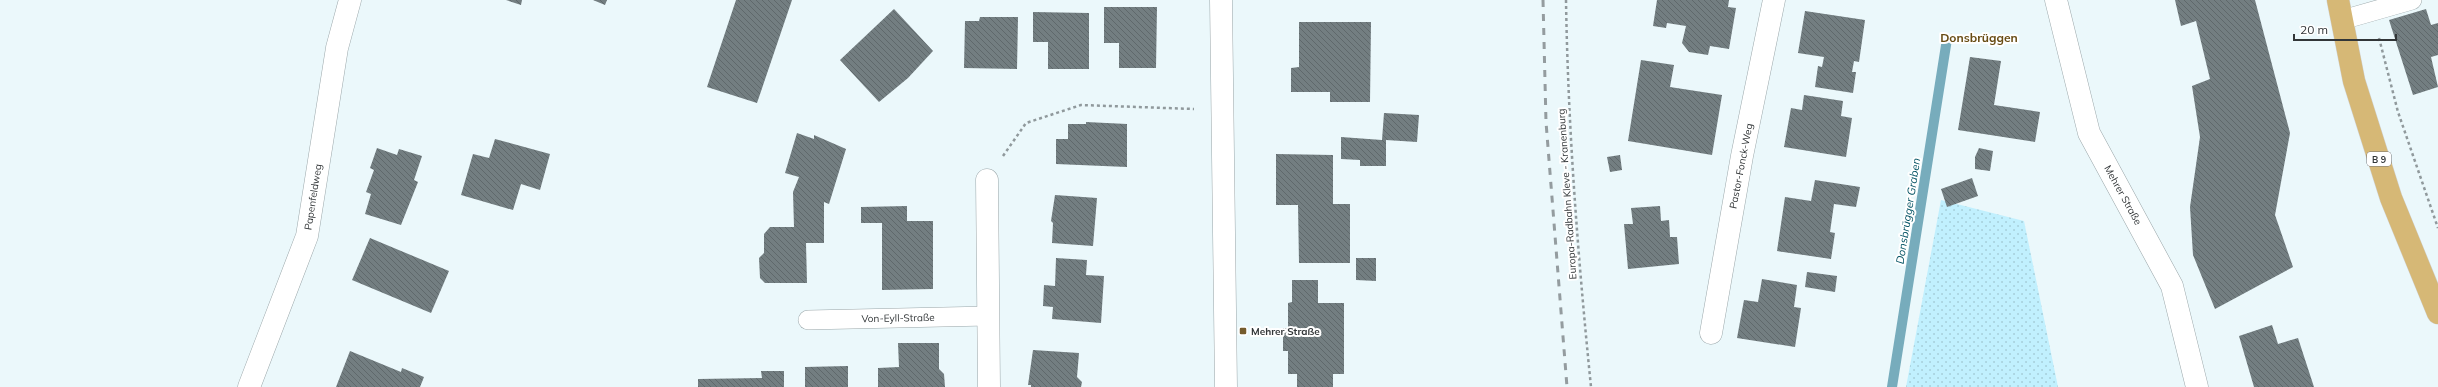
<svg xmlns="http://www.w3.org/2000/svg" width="2438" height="387" viewBox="0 0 2438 387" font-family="Mulish,sans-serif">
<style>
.grass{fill:url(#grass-dots)}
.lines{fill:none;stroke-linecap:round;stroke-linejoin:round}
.stream{stroke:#77acbc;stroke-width:10}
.building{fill:url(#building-back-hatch)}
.service-casing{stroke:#9aa6a9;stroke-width:20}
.minor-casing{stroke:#9aa6a9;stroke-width:23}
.primary-casing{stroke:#d2d3d3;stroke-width:23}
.path{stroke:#90999c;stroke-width:2.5;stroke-dasharray:3 3;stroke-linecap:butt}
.service{stroke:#fff;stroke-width:19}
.minor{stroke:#fff;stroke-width:22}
.primary{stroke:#d6b876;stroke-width:22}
.rail{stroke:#949c9f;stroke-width:3;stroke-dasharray:7 7;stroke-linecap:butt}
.poi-dot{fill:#745b2c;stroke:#fff;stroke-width:1.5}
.labels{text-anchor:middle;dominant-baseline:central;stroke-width:4;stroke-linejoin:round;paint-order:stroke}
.shield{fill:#fff;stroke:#707274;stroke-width:1}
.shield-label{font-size:9px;font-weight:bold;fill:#323638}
.street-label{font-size:10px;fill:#323638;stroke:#fff}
.poi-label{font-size:10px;font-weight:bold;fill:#323638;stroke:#fff;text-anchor:start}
.water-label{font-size:11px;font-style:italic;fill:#015162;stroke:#fff}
.quarter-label{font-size:12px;font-weight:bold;fill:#684c14;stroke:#fff}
</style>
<defs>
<pattern id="grass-dots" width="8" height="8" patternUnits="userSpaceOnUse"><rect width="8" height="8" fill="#c1f0fe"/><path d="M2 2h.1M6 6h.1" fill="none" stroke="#a6ceda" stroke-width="1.8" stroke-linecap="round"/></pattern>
<pattern id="building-back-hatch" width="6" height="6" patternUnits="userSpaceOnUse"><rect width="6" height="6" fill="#737e81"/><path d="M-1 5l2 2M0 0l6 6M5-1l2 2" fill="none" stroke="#5f686b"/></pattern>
</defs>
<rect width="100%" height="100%" fill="#ebf8fb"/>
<!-- grass -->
<polygon class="grass" points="1941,200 2024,221 2058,387 1906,387"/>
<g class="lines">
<!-- stream -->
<polyline class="stream" points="1892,387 1947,39"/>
</g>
<!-- building -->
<g class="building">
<polygon points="506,0 522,0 521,5"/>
<polygon points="593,0 607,0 605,5"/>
<polygon points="736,0 792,0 757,103 707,87"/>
<polygon points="1657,0 1729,0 1728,7 1736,8 1729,49 1710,46 1708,55 1689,52 1682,43 1686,26 1667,23 1666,28 1653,26"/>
<polygon points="2175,0 2255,0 2290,133 2275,215 2293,267 2215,309 2193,255 2190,207 2200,137 2192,86 2210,79 2196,21 2181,26"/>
<polygon points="1104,7 1157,7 1156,68 1119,68 1119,43 1104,43"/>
<polygon points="894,9 933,51 908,78 879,102 840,60"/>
<polygon points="2426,9 2431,25 2438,23 2438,55 2431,57 2438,87 2413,95 2389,20"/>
<polygon points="1805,11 1865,20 1859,62 1854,61 1852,72 1856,72 1853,93 1815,87 1818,66 1822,67 1824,57 1798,53"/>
<polygon points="1033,12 1089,13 1089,69 1048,69 1048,42 1033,42"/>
<polygon points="980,17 1018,17 1017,69 964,68 965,21 979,21"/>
<polygon points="1299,22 1371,22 1370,102 1330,102 1330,92 1291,92 1291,68 1299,67"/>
<polygon points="1970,57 2001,61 1994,105 2040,112 2035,142 1958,130"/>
<polygon points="1641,60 1674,65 1670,87 1722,95 1712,155 1628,141"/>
<polygon points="1804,95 1843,101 1841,116 1852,118 1846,157 1784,147 1791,108 1802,110"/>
<polygon points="1384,113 1419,115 1417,142 1386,140 1386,166 1360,166 1360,160 1341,159 1341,137 1382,140"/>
<polygon points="1086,122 1127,124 1127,167 1056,164 1056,139 1068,139 1068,124 1086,124"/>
<polygon points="797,133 814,139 814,135 846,149 829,204 824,202 824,243 806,243 807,283 765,283 760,278 759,258 764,253 764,234 770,227 794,227 793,192 799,177 785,173"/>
<polygon points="495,139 550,154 540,190 521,184 513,210 461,195 473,154 489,158"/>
<polygon points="377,148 397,155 399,149 422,156 414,180 418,182 401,225 365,214 371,194 366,192 374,170 370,168"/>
<polygon points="1979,148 1993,151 1990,171 1975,169 1975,157"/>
<polygon points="1276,154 1333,155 1333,204 1350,204 1350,263 1299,263 1298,205 1276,205"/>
<polygon points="1620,155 1622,170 1610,172 1607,157"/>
<polygon points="1972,178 1978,196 1947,207 1941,189"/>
<polygon points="1815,180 1860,187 1856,207 1834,204 1830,232 1835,233 1831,259 1777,251 1785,197 1811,201"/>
<polygon points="1055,195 1097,198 1093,246 1052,243 1053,223 1051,221"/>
<polygon points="907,206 907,221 933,221 933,289 882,290 882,223 861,223 861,207"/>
<polygon points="1660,206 1661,221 1669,220 1670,237 1677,237 1679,264 1628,269 1624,224 1633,224 1631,208"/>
<polygon points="370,238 449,271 431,313 352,280"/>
<polygon points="1056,258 1087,260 1086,275 1104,276 1101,323 1052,319 1053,307 1043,306 1044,285 1055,286"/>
<polygon points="1356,258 1376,258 1376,281 1356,280"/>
<polygon points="1807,272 1837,276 1835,292 1805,287"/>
<polygon points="1762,279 1797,285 1794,307 1801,308 1795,347 1737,338 1744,300 1758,302"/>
<polygon points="1292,280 1318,280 1318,303 1344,303 1344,374 1333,374 1333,387 1297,387 1297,374 1288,374 1288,351 1283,351 1283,328 1288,328 1288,303 1292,302"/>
<polygon points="2272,325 2278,344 2298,338 2314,387 2254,387 2239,336"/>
<polygon points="898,343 939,343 939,369 944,374 945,387 878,387 878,368 899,367"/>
<polygon points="1033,350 1079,353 1077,377 1082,382 1081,387 1031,387 1031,385 1028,385"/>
<polygon points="350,351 401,372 402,368 424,377 420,387 336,387"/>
<polygon points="848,366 848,387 805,387 805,367"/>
<polygon points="761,371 784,371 784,387 698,387 698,379 762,378"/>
</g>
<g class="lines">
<!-- service casing -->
<g class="service-casing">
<g id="service">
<polyline points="2342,20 2412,0"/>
<polyline points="808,320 988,316"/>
</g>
</g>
<!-- minor casing -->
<g class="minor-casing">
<g id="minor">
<polyline points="1221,0 1226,387"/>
<polyline points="2056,0 2089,133 2172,286 2197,387"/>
<polyline points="987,180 989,387"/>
<polyline points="1711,333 1742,156 1774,0"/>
<polyline points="249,387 307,236 337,48 350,0"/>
</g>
</g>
<!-- primary casing -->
<g class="primary-casing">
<polyline id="primary" points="2338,0 2354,81 2391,198 2438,313"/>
</g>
<!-- path -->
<g class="path">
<path d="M1566,0C1568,129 1578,258 1591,387"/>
<polyline points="2379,38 2398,112 2438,228"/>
<polyline points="1003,156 1026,123 1081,105 1194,109"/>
</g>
<!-- service -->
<use href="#service" class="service"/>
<!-- minor -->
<use href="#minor" class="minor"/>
<!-- primary -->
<use href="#primary" class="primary"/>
<!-- rail -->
<polyline class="rail" points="1543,0 1546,122 1567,387"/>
</g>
<!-- markers -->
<rect class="poi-dot" x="1239" y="327" width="8" height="8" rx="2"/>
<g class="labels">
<!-- shield labels -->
<rect class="shield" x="2367" y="152" width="24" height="14" rx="3"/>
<g class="shield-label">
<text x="2379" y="159">B 9</text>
</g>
<!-- street labels -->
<g class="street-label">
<text transform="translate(1741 166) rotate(-79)">Pastor-Fonck-Weg</text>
<text transform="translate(1567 194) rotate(-94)">Europa-Radbahn Kleve - Kranenburg</text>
<text transform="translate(2123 195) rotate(61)">Mehrer Straße</text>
<text transform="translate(313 197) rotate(-81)">Papenfeldweg</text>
<text transform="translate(898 318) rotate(-1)">Von-Eyll-Straße</text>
</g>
<!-- poi labels -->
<g class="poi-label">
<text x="1251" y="331">Mehrer Straße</text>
</g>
<!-- water labels -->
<g class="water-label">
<text transform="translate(1908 211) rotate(-81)">Donsbrügger Graben</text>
</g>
<!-- quarter labels -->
<g class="quarter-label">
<text x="1979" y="37">Donsbrüggen</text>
</g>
</g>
<!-- scale -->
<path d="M2294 34v6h102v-6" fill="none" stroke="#323638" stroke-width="2"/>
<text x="2300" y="34" font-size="12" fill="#323638" stroke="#ffffff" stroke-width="3" paint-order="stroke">20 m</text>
</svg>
